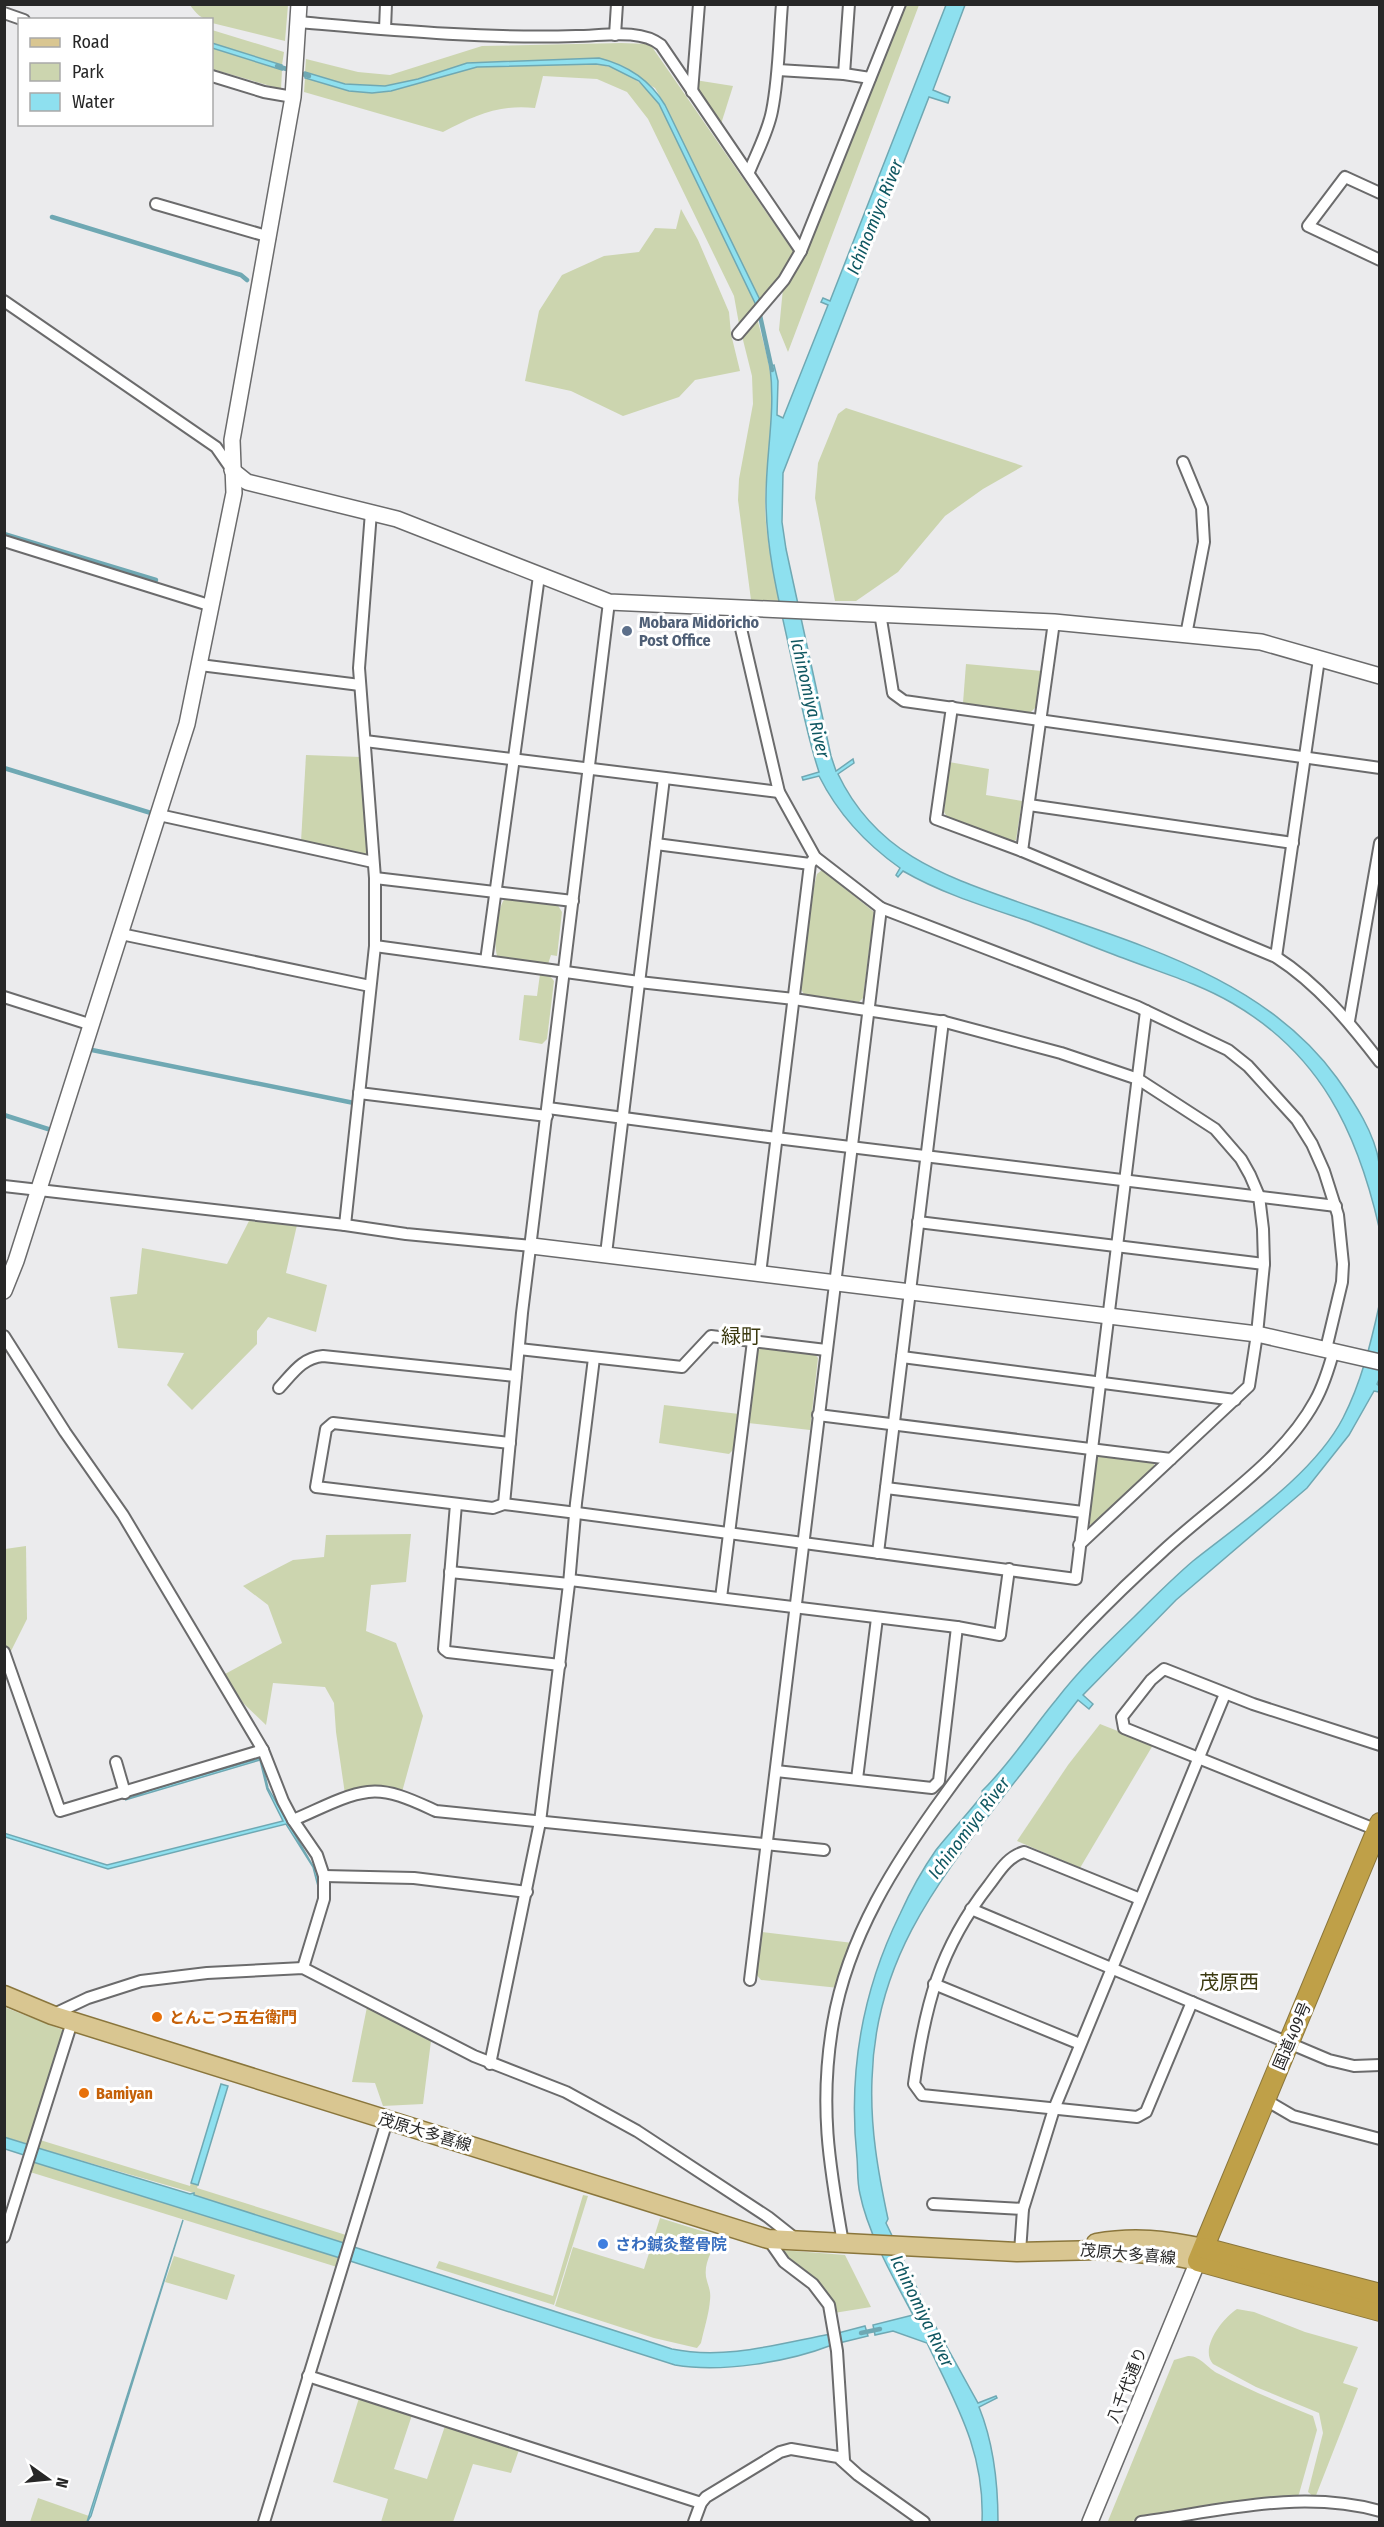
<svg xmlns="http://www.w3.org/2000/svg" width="1384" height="2527" viewBox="0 0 1384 2527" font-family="'Fira Sans Condensed','Noto Sans JP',sans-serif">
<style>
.green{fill:#ccd5af}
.water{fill:#8ee0ef;stroke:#6fa8b3;stroke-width:1.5}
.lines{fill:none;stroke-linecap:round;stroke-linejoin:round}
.stream{stroke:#6fa8b3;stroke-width:4.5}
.street-casing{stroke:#6b6b6c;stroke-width:14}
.secondary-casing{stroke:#6b6b6c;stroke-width:18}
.primary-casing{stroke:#8a763c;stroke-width:21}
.highway-casing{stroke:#8a763c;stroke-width:22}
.street{stroke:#fff;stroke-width:10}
.secondary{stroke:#fff;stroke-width:15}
.primary{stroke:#d9c691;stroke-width:18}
.highway{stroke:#bfa048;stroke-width:20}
.service-dot{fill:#5c6f8a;stroke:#fff;stroke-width:2}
.food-dot{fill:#e8710a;stroke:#fff;stroke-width:2}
.shop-dot{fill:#3f7fe0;stroke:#fff;stroke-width:2}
.labels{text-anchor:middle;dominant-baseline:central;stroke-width:6;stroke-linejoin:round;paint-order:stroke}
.service-label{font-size:16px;font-weight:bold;fill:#4e5e75;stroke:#fff;text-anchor:start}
.food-label{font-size:16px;font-weight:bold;fill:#c56008;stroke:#fff;text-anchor:start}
.street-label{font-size:16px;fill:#272727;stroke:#fff}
.shop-label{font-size:16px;font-weight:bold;fill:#366cbe;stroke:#fff;text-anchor:start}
.water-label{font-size:18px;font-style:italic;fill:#0f5761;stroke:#fff}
.quarter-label{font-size:20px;fill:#3c3a10;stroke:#fff}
</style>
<rect width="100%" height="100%" fill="#ebebed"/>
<!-- green -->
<g class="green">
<path d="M190,5H288L285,41L212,23V20C201,20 196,13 190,5Z"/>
<polygon points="905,5 919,5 788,352 779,330 783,288 802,258"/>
<polygon points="212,30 284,52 282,65 212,43"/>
<polygon points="621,43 650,44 793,251 791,262 760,300 665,105 655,88 599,58 467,63 418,79 385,86 345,84 305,72 306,59 358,72 390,75 482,46"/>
<polygon points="212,48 282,70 281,89 212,69"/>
<path d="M596,64C623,68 644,82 659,104L756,305L739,324L734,296L648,119L627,92L597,79L543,76L535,108C498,104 474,116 443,132L304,92L305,78L349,91L372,93L391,91L477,67Z"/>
<polygon points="695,80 733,86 721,124 699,93"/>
<polygon points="681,209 698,240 729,312 731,334 740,371 695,380 679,397 623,416 571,391 525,381 539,311 562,275 604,256 639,252 655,228 676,229"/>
<path d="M757,318C763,342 771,366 772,390C774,427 766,464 765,501C765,535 773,568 779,601L751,600L738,500L739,479L753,404L752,376L742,336Z"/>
<polygon points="846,408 1023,466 983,489 945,516 898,572 856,601 835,601 815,498 818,463 838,414"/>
<polygon points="966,664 1042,671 1038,705 1030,713 963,703"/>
<polygon points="306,755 361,757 367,853 363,855 301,842"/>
<polygon points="949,762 989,769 986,795 1022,801 1016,840 1009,843 947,817 944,812"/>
<polygon points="822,870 874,912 863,998 859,1002 804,994 800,988 814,886 817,874"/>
<path d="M506,897L557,904L562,912L557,956L551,955L548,964L498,958C492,946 497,906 506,897Z"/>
<polygon points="540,974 549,975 554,981 547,1039 542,1044 519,1040 524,995 537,996"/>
<polygon points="249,1221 297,1225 286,1273 327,1285 316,1332 268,1317 257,1331 257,1344 192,1410 167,1385 184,1353 118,1348 110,1297 137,1294 142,1248 227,1264"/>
<polygon points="762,1348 815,1354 818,1358 810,1430 748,1423 756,1351"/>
<polygon points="664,1405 739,1414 736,1447 729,1454 659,1443"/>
<polygon points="1101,1454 1154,1460 1154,1469 1093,1527 1087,1521 1095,1457"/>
<polygon points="411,1534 406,1582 371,1585 366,1631 396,1643 423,1716 402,1792 345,1794 336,1732 334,1703 325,1687 273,1683 266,1725 243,1703 225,1674 282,1643 268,1605 243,1586 293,1560 324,1557 326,1535"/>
<polygon points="26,1546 27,1619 11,1651 5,1645 5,1549"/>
<polygon points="1100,1724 1153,1745 1080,1868 1017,1841 1068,1765"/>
<polygon points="761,1932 853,1943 839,1988 761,1980 756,1974"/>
<polygon points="4,2007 63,2030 65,2034 30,2145 5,2137"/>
<polygon points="367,2007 431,2041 423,2104 383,2106 375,2083 352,2082"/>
<polygon points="40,2140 190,2186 191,2183 198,2185 197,2188 346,2235 344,2243 193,2195 194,2193 38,2148"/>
<polygon points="33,2162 186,2208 340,2258 337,2267 30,2172"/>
<polygon points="583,2195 588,2196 554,2305 436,2268 439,2261 553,2296"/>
<path d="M660,2218L721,2237C712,2248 702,2266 707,2281C709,2288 711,2292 710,2300C709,2314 704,2329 701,2343L697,2348L654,2338L555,2306L573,2247L644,2269Z"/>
<polygon points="782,2250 845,2255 871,2307 834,2313 784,2258"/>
<polygon points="174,2256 235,2275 227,2300 165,2282"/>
<path d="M1237,2309L1254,2312L1305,2332L1358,2347L1343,2383L1358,2388L1315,2498L1308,2492L1323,2433L1319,2413L1256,2387L1213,2364C1199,2348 1223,2318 1237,2309Z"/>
<path d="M1188,2356C1200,2355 1208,2369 1219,2374C1249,2390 1281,2403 1313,2416L1317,2430L1299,2494L1297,2497L1131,2521H1108L1174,2360Z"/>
<polygon points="359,2398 412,2415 394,2469 427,2479 445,2426 519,2450 511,2473 473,2464 453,2522 381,2522 388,2499 333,2482"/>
<polygon points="38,2498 89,2516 87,2522 30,2522"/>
</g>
<!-- water -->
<g class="water">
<path d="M946,5H965L933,90L950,97L948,103L929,97L783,473L782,522L786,549L831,756L836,771L853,759L854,763L838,774C879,860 955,879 1038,909C1146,947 1267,981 1337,1078C1354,1102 1375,1133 1379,1163C1383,1183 1379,1206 1379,1227C1357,1131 1320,1054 1232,1003C1198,983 1159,972 1123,958C1090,946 1058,932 1025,920C983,906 941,893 903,871L898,877L896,875L900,868C866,844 838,814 819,776L803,780L802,777L819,772C807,736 800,698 792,661C781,609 767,557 766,504C765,457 776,415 770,367L774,365L778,381L777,415L783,418L828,305L821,302L823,298L830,301Z"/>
<polygon points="212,43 282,65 282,70 212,48"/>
<path d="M599,58C627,65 650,80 665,105L760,300L756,305L659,104L639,81L609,66L596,64L477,67L391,91L372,93L349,91L305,78V72L345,84L385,86L418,79L467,63Z"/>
<path d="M1379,1306L1380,1377L1377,1384L1379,1386V1392L1374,1391L1349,1435L1307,1488L1176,1600L1083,1695L1093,1704L1089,1709L1078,1700C1054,1731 1031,1762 1006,1793C937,1883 875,1960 872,2079C870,2127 878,2172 888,2219L886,2223L932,2320L978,2403L996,2396L997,2398L979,2407C994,2444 998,2483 998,2522H982C985,2452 956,2404 927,2343L893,2331L875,2335L873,2325L913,2315C894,2279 868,2234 860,2194C857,2182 858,2170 857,2158C848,2072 862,1991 900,1914C910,1892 922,1870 936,1850C951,1831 968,1814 983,1794L982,1791C1010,1764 1031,1730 1056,1700C1079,1670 1107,1643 1134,1617C1153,1598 1173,1578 1193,1561C1242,1522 1314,1474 1343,1418C1361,1383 1371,1343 1379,1306Z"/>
<polygon points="261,1758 268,1788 317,1873 319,1890 313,1867 286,1824 108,1869 5,1837 4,1833 107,1865 283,1821 267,1789 260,1760 125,1800 150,1790"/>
<polygon points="221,2084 228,2086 198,2185 191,2183"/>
<polygon points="4,2137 30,2145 27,2156 5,2149"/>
<polygon points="38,2148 190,2194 194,2193 194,2195 344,2243 340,2258 33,2162"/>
<polygon points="183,2220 91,2516 87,2522"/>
<path d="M354,2247L672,2349C725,2360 778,2344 831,2334L832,2345C788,2362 722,2373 675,2365L350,2261Z"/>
<polygon points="865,2326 868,2336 839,2343 838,2333"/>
</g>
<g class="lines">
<!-- stream -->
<g class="stream">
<polyline points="277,66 309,76"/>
<polyline points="52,217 241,275 247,280"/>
<polyline points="759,311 772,370"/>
<polyline points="4,534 156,580"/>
<polyline points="4,768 151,813"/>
<polyline points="92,1050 354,1103"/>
<polyline points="4,1115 48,1129"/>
<polyline points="861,2333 880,2329"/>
</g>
<!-- street casing -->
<g class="street-casing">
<g id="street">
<polyline points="4,13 24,20"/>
<path d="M298,22C391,30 484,39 576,36C602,36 640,28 661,45L801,251"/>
<polyline points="385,29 386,4"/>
<polyline points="615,35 617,4"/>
<polyline points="778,70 844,74 870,78"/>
<polyline points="844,74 849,4"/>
<polyline points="212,76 264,92 293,97"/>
<polyline points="692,92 699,4"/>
<path d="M749,172C757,152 768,132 772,111C779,76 779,40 782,4"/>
<polyline points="1380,193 1345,177 1308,226 1380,260"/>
<polyline points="156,204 270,237"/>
<polyline points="4,301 216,447 232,470"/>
<polyline points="738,334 784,280 801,251 900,4"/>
<polyline points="1183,462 1202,508 1204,542 1186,635"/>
<polyline points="4,541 212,606"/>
<polyline points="736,607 779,792 815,857 881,908 1138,1007 1228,1050 1248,1066 1297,1120 1312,1144 1324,1171 1338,1215 1343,1264 1342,1282 1326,1349"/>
<polyline points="880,613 893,693 904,701 1380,768"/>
<polyline points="200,665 360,685"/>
<path d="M952,707L936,819L1022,851L1276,957C1318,984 1350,1023 1380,1062"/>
<polyline points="365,741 779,792"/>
<polyline points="1029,805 1293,843"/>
<polyline points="159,815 373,862"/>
<polyline points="656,844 810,864"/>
<polyline points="1022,851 1054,622"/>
<polyline points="375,878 573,901"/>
<polyline points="121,934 370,986"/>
<polyline points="375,946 639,982 794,999 945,1022 1061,1053 1138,1079 1215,1129 1241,1159 1250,1175 1259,1196 1263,1229 1264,1264 1257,1334 1249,1386 1079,1545"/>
<polyline points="1276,957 1319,659"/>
<polyline points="486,961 539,576"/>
<polyline points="4,997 92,1025"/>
<polyline points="1349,1021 1380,843"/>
<polyline points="359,1093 547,1116"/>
<polyline points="548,1108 776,1138 1336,1206"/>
<polyline points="4,1186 345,1225 406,1234 532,1246"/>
<polyline points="918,1222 1264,1264"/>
<polyline points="345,1225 375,946 375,878 359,668 371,512"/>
<polyline points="606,1254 664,778"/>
<polyline points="760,1274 810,864 815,857"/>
<polyline points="4,1336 65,1432 123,1515 263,1750 283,1801 293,1820 317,1855 324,1876 324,1899 303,1968"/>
<polyline points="519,1349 682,1367 711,1336 826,1350"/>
<polyline points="902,1357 1235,1400"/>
<path d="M279,1388C293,1373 302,1358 323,1356L516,1376"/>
<polyline points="818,1415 1171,1459"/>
<polyline points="510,1443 333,1423 326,1429 316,1487 493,1508 504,1504 577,1513 1076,1579 1146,1011"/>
<polyline points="886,1488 1083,1512"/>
<polyline points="456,1504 444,1649 448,1652 560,1665"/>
<polyline points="504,1504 522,1313 609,602"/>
<polyline points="878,1553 943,1021"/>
<polyline points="450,1572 569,1584"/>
<polyline points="570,1580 957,1627 1000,1635 1009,1569"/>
<polyline points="721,1598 753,1341"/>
<polyline points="4,1652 60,1811 263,1750"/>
<polyline points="116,1762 125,1793"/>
<polyline points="776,1771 932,1788 939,1781 957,1627"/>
<polyline points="857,1779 877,1618"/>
<path d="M293,1820C316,1811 343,1795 368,1792C391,1789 416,1802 436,1811L824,1850"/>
<polyline points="1377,1830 1124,1728 1122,1717 1151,1680 1164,1669 1253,1704 1380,1745"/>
<polyline points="324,1876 414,1878 527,1892"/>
<path d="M1140,1899L1024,1852C1007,1857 999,1872 989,1885C939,1949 925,2006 914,2084L922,2095L1137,2117L1146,2112L1192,2002"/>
<polyline points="971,1909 1329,2060 1354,2066 1380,2065"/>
<polyline points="750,1980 881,908"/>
<polyline points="934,1984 1080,2044"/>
<polyline points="52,2015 88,1998 141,1981 207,1973 303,1968 474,2056 566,2092 637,2131 768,2217 797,2240"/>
<polyline points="490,2064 540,1822 569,1584 576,1503 594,1358"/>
<polyline points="1264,2099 1293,2116 1380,2139"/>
<polyline points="933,2204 1023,2209"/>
<polyline points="4,2237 72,2022"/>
<polyline points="768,2239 784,2262 813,2284 829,2305 837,2351 844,2460"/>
<path d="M843,2243C829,2164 819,2104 833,2023C848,1936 895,1863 946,1793C1010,1704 1081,1625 1162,1552C1212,1505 1282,1462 1315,1401C1324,1385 1329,1368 1334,1350"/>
<polyline points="1020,2252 1023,2209 1054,2109 1225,1694"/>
<polyline points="308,2376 701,2503"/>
<polyline points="264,2522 387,2121"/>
<polyline points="694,2522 701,2503 706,2497 780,2452 791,2449 838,2457 858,2475 924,2522"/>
<path d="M1141,2522C1220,2511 1300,2489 1380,2511"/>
</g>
</g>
<!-- secondary casing -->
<g class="secondary-casing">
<g id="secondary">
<polyline points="232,470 247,482 397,519 609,602 1054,622 1261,642 1380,676"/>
<polyline points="532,1246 1257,1334 1380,1362"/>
<polyline points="4,1291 16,1261 187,724 234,493 232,440 293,97 299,4"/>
<polyline points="1090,2522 1198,2261"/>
</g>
</g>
<!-- primary casing -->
<g class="primary-casing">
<g id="primary">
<polyline points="4,1995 52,2015 768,2239 1017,2252 1100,2250 1173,2256 1198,2261"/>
<path d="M1096,2243C1135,2236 1165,2240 1204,2248"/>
</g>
</g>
<!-- highway casing -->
<g class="highway-casing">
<g id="highway">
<polyline points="1380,1823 1198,2261 1380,2311"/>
<polyline points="1204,2248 1380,2294"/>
</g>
</g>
<!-- street -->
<use href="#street" class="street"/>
<!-- secondary -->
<use href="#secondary" class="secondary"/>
<!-- primary -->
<use href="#primary" class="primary"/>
<!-- highway -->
<use href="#highway" class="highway"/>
</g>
<!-- markers -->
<circle class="service-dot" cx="627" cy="631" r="6"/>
<g class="food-dot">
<circle cx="157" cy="2017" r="6"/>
<circle cx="84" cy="2093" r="6"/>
</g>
<circle class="shop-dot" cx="603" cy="2244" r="6"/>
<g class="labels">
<!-- service labels -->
<g class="service-label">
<text x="639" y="622">Mobara Midoricho<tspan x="639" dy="18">Post Office</tspan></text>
</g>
<!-- food labels -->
<g class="food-label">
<text x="169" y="2017">とんこつ五右衛門</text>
<text x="96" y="2093">Bamiyan</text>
</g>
<!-- street labels -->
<g class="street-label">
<text transform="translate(1292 2036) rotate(-67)">国道409号</text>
<text transform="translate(425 2132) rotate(17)">茂原大多喜線</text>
<text transform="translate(1128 2254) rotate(5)">茂原大多喜線</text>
<text transform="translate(1127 2385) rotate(-68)">八千代通り</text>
</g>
<!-- shop labels -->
<g class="shop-label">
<text x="615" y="2244">さわ鍼灸整骨院</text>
</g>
<!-- water labels -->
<g class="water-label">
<text transform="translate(875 217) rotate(-68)">Ichinomiya River</text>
<text transform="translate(810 698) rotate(77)">Ichinomiya River</text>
<text transform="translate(969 1828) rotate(-53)">Ichinomiya River</text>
<text transform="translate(922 2311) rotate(64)">Ichinomiya River</text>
</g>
<!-- quarter labels -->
<g class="quarter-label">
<text x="741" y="1336">緑町</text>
<text x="1229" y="1982">茂原西</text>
</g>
</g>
<!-- border -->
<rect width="1384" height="2527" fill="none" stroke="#272727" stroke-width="12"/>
<!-- legend -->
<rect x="18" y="18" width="195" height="108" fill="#ffffff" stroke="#a9a9a9" stroke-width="1.5"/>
<rect x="30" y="38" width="30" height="9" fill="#d9c691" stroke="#a9a9a9" stroke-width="1.5"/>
<text x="72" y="48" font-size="18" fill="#272727">Road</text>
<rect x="30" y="63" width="30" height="18" fill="#ccd5af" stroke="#a9a9a9" stroke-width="1.5"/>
<text x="72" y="78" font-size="18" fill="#272727">Park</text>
<rect x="30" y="93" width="30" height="18" fill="#8ee0ef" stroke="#a9a9a9" stroke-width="1.5"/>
<text x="72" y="108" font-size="18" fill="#272727">Water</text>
<!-- north arrow -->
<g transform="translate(48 2479) rotate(105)" stroke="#ffffff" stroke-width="4.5" paint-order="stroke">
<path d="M0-4.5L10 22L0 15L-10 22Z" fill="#272727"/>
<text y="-9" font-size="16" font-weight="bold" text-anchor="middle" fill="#272727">N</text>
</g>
</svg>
